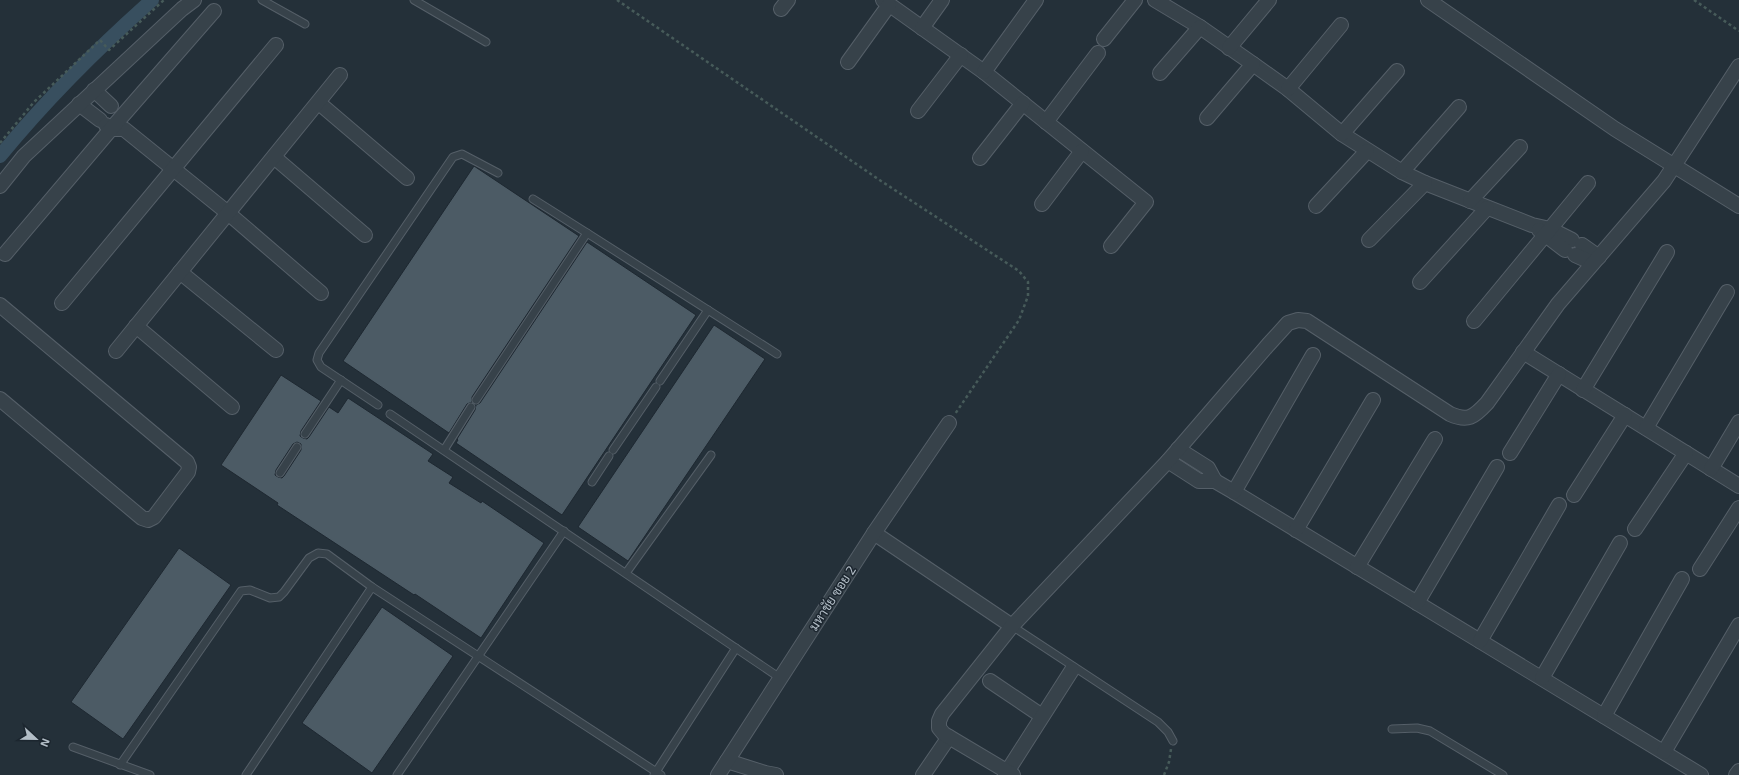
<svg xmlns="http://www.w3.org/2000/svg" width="1739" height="775" viewBox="0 0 1739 775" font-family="'Exo 2',Sarabun,sans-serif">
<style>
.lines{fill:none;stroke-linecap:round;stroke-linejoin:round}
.canal{stroke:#384f5f;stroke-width:14}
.building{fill:#4c5b65;stroke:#1e2831;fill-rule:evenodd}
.service-casing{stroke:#555f68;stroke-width:9}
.minor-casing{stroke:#555f68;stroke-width:16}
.path{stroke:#475b5a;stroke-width:2.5;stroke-dasharray:3 3;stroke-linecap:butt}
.service{stroke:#37424a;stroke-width:7}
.minor{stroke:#37424a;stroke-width:14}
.labels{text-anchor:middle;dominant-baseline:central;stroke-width:3;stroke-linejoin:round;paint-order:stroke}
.street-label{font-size:13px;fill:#b2bdc6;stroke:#1c262f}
</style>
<rect width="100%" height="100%" fill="#243039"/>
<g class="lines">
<!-- canal -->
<path class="canal" d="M0,156C46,100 98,48 152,0"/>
</g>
<!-- building -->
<g class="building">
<polygon points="474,166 579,236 472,397 472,402 467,404 449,433 343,361"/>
<polygon points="587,242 696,315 562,515 456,443 458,440 457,439 475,410 476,405 480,403"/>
<polygon points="714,325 765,359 628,561 578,527"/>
<path d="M281,375L321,401L301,431L300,436L303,438L307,439L309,437L329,407L338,413L348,398L433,454L428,461L453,477L449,483L481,503L482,501L544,543L481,638L415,594L414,595L277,505L278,503L221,465ZM297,442L301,444V450L284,476L282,478L278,477L275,475L276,470L293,444Z"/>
<polygon points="179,548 231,585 123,739 71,702"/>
<polygon points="382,607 453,656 372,773 302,723"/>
</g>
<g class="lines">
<!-- service casing -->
<g class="service-casing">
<g id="service">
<polyline points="262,0 305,24"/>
<polyline points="414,0 486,42"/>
<polyline points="533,199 587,233"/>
<polyline points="660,381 708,310"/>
<polyline points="476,400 587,233 777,354"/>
<polyline points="378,405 321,367 317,360 319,353 453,157 462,154 498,173"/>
<polyline points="390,414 780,678"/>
<polyline points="305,434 341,380"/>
<polyline points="444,450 471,407"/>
<polyline points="613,450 656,387"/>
<polyline points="280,473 297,447"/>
<polyline points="592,482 609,456"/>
<polyline points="626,573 711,455"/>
<polyline points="1012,626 1158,722 1168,732 1173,741"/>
<polyline points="1392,729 1417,728 1430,731 1503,775"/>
<polyline points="73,747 150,775"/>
<polyline points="120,765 241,591 250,590 270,598 279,597 284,592 309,558 318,553 327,554 372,587 661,775"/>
<polyline points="246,775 372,587"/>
<polyline points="397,775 564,531"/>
<polyline points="654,775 736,648"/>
</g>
</g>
<!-- minor casing -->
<g class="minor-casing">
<g id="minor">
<polyline points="883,0 984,72 1146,202 1111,246"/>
<polyline points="1155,0 1200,27 1253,64 1288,89 1342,134 1402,172 1425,183 1532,225 1550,229 1572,240"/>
<polyline points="1428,0 1615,129 1739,206"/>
<polyline points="781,9 788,0"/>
<polyline points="922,28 942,0"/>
<polyline points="1104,39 1135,0"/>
<polyline points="1229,48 1269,0"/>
<polyline points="848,62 889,5"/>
<polyline points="984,72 1036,0"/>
<polyline points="1160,73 1200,27"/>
<polyline points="1288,89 1341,25"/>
<polyline points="94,90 111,106"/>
<polyline points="319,103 407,178"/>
<polyline points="79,104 100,120"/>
<polyline points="918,111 961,55"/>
<polyline points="1207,118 1253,64"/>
<polyline points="1046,122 1098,53"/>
<polyline points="106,125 111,129 124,129 228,213 321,293"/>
<polyline points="1342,134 1397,71"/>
<polyline points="274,157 365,235"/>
<polyline points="980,158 1023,103"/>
<polyline points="1402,172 1459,107"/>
<polyline points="0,186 24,156 182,9 194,0"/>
<polyline points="1470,201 1520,147"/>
<polyline points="1042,204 1082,151"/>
<polyline points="1316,206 1367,151"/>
<polyline points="1539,230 1565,250"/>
<polyline points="1369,240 1425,183"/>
<polyline points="1582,245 1599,257"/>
<polyline points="5,254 111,129 214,11"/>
<polyline points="1575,255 1593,263"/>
<polyline points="180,272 276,350"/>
<polyline points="1420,282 1487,208"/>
<polyline points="62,303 276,45"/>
<polyline points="0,305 187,462 189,467 188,472 154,517 148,520 142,518 0,399"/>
<polyline points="1474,321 1588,183"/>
<polyline points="136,326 232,407"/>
<polyline points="116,351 340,75"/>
<polyline points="1523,352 1739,486"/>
<polyline points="1583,390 1667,252"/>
<polyline points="1646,428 1727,292"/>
<polyline points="1178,449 1208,468 1215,481"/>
<polyline points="1510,453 1559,374"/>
<polyline points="1168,461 1199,481 1215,481 1234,492 1701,775"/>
<polyline points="1711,469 1739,422"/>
<polyline points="1234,492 1313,355"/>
<polyline points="1574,495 1625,415"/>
<polyline points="1635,529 1686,453"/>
<polyline points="1296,530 1373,400"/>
<polyline points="874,533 1012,626"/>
<polyline points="1357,567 1435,439"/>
<polyline points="1700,569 1739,508"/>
<polyline points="1417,603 1497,467"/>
<polyline points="1480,641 1559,505"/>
<polyline points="1542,678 1620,543"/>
<polyline points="990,681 1042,716"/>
<polyline points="1604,716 1682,579"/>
<polyline points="1664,752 1739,625"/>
<polyline points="727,761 765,773 776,775"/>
<polyline points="718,775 874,533 949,423"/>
<polyline points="923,775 949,737"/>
<polyline points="1005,775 1072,670"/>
<path d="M1013,775L944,734L939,728V721L942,714L1012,626L1168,461L1268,345L1288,323L1298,320L1307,321L1450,414C1468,422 1474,417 1487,403L1558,304L1664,181L1739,66"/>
<polyline points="1736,775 1739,771"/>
</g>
</g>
<!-- path -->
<g class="path">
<polyline points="617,0 881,181 1019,271 1028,282 1028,296 1019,320 955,414"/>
<polyline points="1694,0 1739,31"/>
<polyline points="0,143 34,102 100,40 109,50 164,0"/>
<polyline points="1164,775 1169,762 1171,749"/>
</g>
<!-- service -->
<use href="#service" class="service"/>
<!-- minor -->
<use href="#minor" class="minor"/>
</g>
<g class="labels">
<!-- street labels -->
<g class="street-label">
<text transform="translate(832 598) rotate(-57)">มหาชัย ซอย 2</text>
</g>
</g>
<!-- north arrow -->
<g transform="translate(36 739) rotate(112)" stroke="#1c262f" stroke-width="3" paint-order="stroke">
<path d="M0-3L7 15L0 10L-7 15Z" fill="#b2bdc6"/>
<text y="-6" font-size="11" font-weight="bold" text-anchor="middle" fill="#b2bdc6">N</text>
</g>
</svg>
